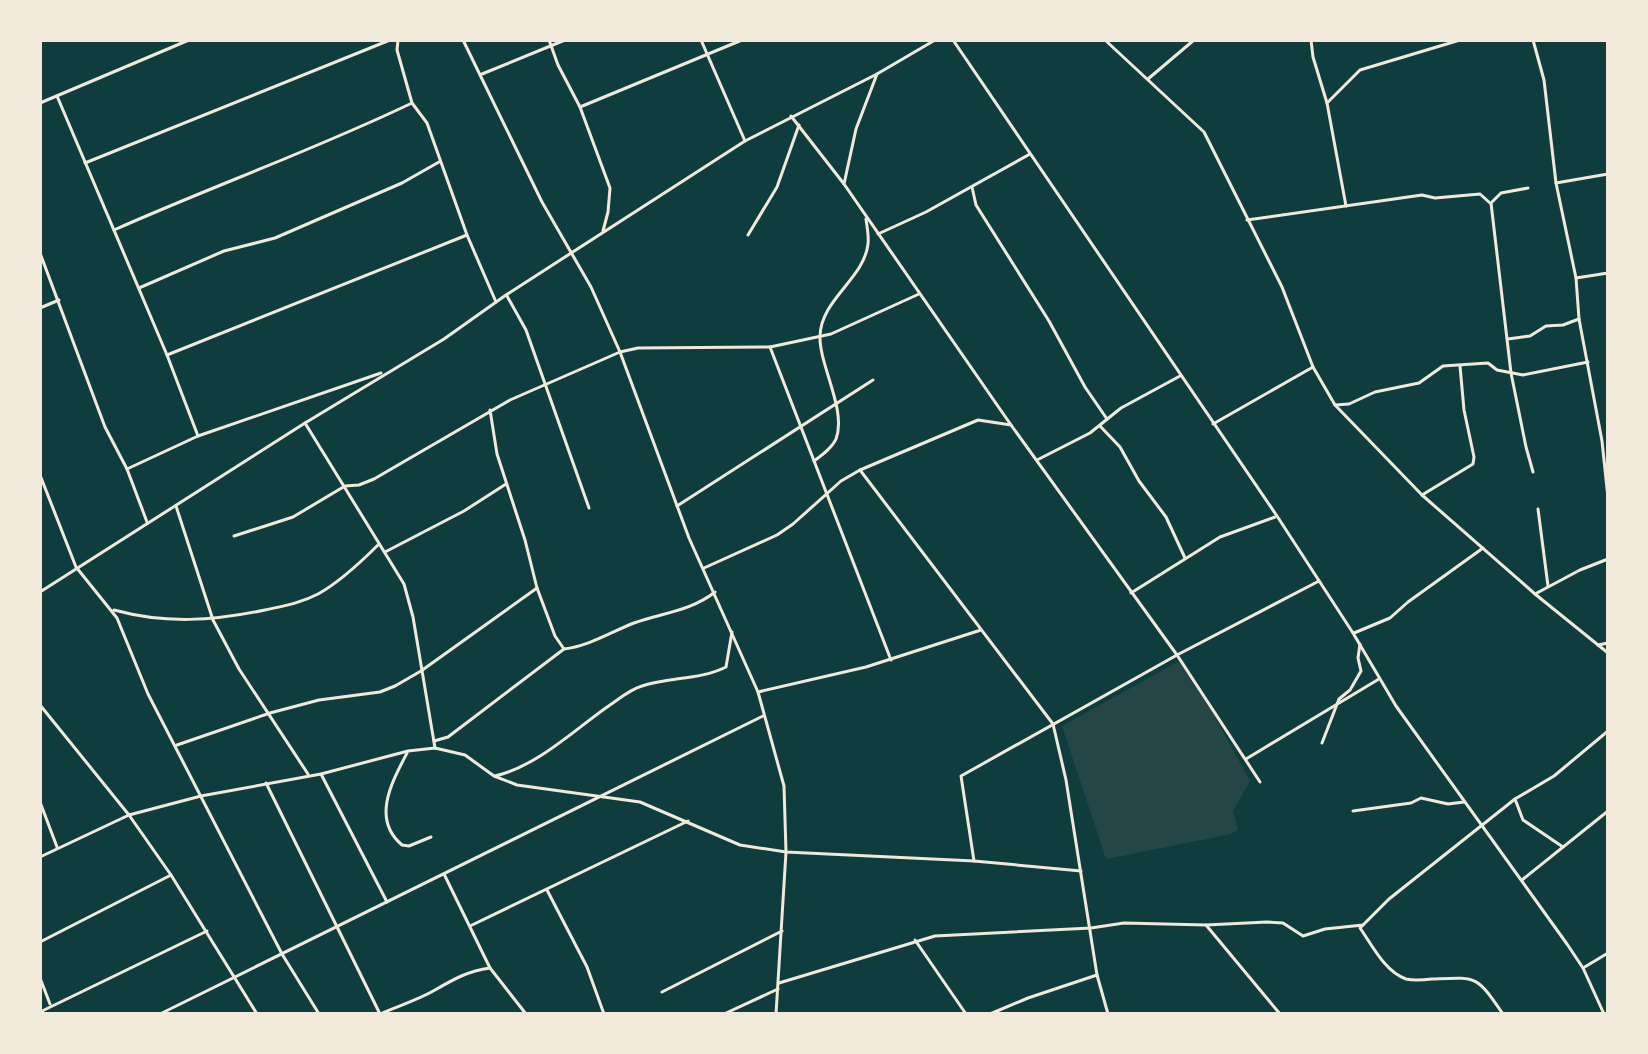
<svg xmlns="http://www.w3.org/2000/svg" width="1648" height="1054" viewBox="0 0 1648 1054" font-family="'Source Serif 4',serif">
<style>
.green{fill:#244646}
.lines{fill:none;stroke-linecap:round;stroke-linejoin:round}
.pedestrian{stroke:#f1e9da;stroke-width:3}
.minor{stroke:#f1e9da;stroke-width:3}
</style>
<rect width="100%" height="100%" fill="#0f3d3e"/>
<!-- green -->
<polygon class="green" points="1183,659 1250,781 1233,811 1238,830 1231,834 1106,859 1062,726"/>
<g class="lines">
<!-- pedestrian -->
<g class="pedestrian">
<polyline points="1322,743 1339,699 1350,690 1361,671 1358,658 1360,644"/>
<polyline points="1353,811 1411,803 1421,798 1448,804 1464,802"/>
</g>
<!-- minor -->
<g class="minor">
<polyline points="398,40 397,50 412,103 427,123 467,235 496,302"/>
<polyline points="463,40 542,202 591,287 620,352 689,538 758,692 784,786 786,852 776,1014"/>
<polyline points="549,40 558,65 580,107 610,188 608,212 603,231"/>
<polyline points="701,40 745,141"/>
<polyline points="953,40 1277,516 1353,633 1396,706 1567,944 1583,968 1604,1014"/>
<polyline points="1105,40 1204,132 1282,287 1313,367 1335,405 1422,495 1535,594 1608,653"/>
<polyline points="1311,40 1313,57 1327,103 1346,206"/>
<polyline points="1533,40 1544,80 1556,183 1576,278 1579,319 1602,441 1608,498"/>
<polyline points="482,74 565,40"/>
<polyline points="1148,79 1194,40"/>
<polyline points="57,96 167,355 198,436"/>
<polyline points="40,103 189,40"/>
<polyline points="1327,103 1360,70 1460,40"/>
<polyline points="580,107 742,40"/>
<polyline points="791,116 844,184 1011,425 1177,655 1260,782"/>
<polyline points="85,163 390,40"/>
<polyline points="1556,183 1608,174"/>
<polyline points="844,184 856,129 877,74"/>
<polyline points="972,187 976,205 1049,321 1085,387 1107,419"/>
<polyline points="1528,188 1501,193 1491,203 1511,373 1526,447 1533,472"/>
<polyline points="1247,220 1422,195 1435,198 1480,194 1490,203"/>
<path d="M114,230C213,186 314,150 412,103"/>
<polyline points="878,234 926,212 1030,154"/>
<polyline points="748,235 777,187 799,125"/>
<polyline points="40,253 105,427 127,469 147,522"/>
<polyline points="1576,278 1608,273"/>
<polyline points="139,288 224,251 275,238 402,183 439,162"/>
<polyline points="507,296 526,330 589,508"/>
<polyline points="40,308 59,300"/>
<polyline points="1508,339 1530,336 1546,326 1563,325 1579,319"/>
<polyline points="770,347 891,660"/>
<polyline points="167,355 467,235"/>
<polyline points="1335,405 1349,404 1375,392 1419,383 1443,366 1488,363 1497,370 1523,375 1588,362"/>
<polyline points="305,423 404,584 413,617 435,748"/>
<polyline points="1213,424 1313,367"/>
<polyline points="1100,426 1120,447 1139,481 1166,517 1185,558"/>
<polyline points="1037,460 1090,433 1121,408 1180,376"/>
<path d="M814,461C822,455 832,448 836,439C847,410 819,365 820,336C821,299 864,279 868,244C869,236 867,227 866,219"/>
<polyline points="127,469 198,436 381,373"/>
<polyline points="860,470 1053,724 1066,780 1097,975 1108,1014"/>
<polyline points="40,475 76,567 117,618 148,694 282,954 319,1014"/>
<polyline points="1422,495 1473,464 1474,457 1464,410 1460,366"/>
<polyline points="176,506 213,620 239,669 308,774"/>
<polyline points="677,506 873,380"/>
<polyline points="1538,509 1548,586"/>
<polyline points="234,536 293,517 345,486 359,485 374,479 510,400 620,352 638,348 770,347 831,334 919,294"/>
<polyline points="385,552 464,511 506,484"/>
<polyline points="704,568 777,535 793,524 841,481 860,470 978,420 1011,425"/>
<polyline points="40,592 305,423 444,339 506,295 745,141 877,74 935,40"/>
<polyline points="1131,593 1220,537 1275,517"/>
<polyline points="1535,594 1580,570 1608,559"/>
<path d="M114,610C165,624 213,621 265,610C283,606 301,603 318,594C340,582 361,562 379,544"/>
<polyline points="1354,633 1390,618 1408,602 1483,548"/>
<polyline points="1598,645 1608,643"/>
<path d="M564,649C589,646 611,632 634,623C662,613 691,611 715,592"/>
<polyline points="758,692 866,667 981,630"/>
<polyline points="40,705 129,815 171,875 257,1014"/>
<polyline points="434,741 448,737 564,649 555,636 537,588 525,540 497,454 490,410"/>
<polyline points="177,745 270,713 319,700 380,692 395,686 421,671 537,588"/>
<path d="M407,753C392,782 371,819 402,845L409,846L431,837"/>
<polyline points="1246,759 1379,679"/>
<polyline points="321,774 387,902"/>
<path d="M495,776C538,766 575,729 610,705C620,698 631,689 642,686C669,677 700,680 726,667L732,632"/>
<path d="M266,783L380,1014C398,1006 418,1000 435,990C454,979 468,971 490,968L526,1014"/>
<polyline points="1515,799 1523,820 1563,847"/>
<polyline points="40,802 57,847"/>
<polyline points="40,857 129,815 201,796 321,774 408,751 435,748 465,755 494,776 517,785 640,802 740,845 786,852 974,861 1081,871"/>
<polyline points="974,861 961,776 1177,655 1319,581"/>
<polyline points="444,874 490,968"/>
<polyline points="1522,880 1608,811"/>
<polyline points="547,890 587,967 604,1014"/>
<polyline points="1206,925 1280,1014"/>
<path d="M1363,925L1360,928C1372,945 1385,972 1406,979C1414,981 1424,980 1432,979C1478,977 1476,975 1503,1014"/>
<polyline points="470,926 688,821"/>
<polyline points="915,940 966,1014"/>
<polyline points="40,942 171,875"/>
<polyline points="1583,968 1608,953"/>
<polyline points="40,978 50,1004"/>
<polyline points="779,983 935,936 1091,928 1124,923 1206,925 1267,922 1283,923 1303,936 1325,929 1363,925 1389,899 1515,799 1554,776 1608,731"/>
<polyline points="662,992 782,931"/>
<polyline points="40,1012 207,931"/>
<polyline points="160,1014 763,716"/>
<polyline points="724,1014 778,989"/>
<polyline points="990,1014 1028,998 1097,975"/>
</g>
</g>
<!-- border -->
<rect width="1648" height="1054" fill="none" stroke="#f1e9da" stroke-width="84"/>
</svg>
